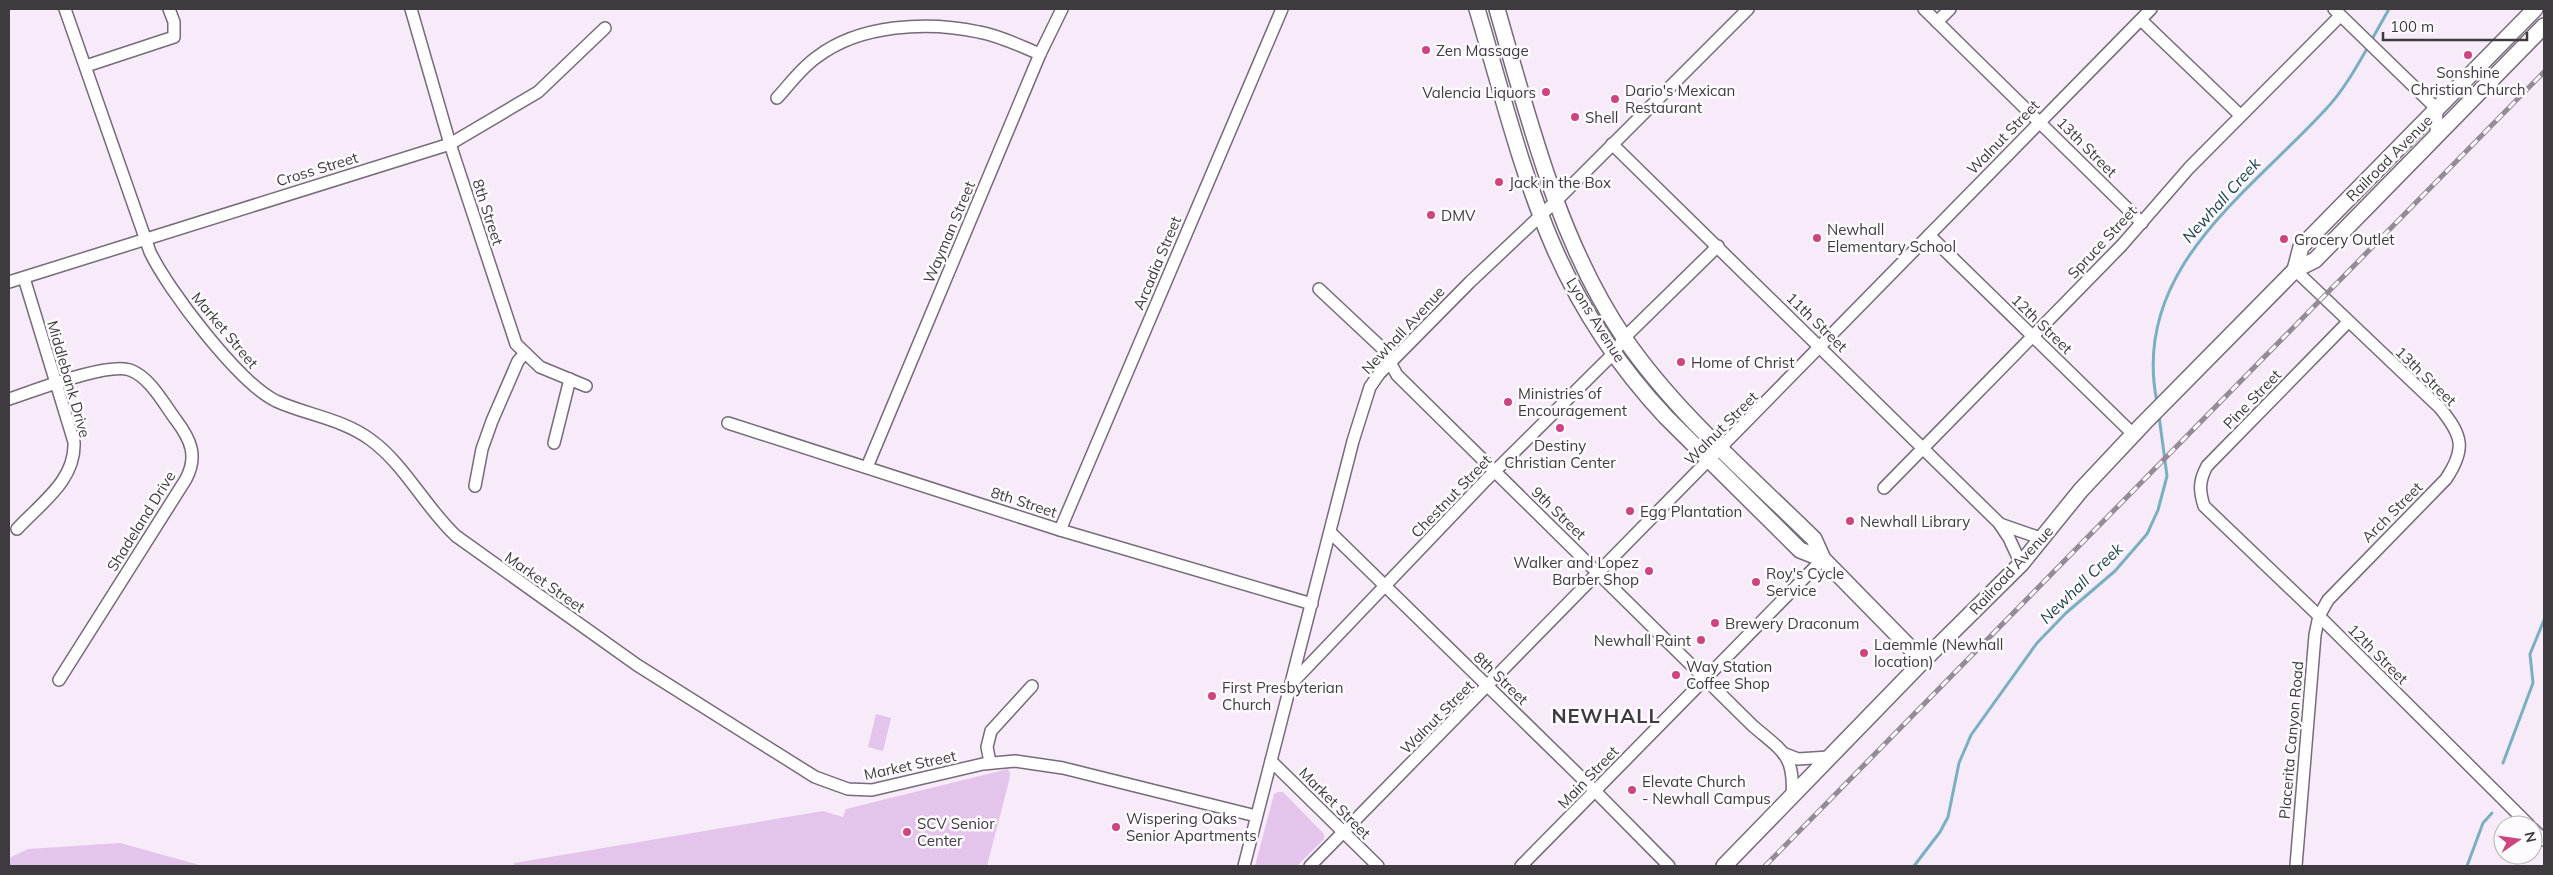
<svg xmlns="http://www.w3.org/2000/svg" width="2553" height="875" viewBox="0 0 2553 875" font-family="Mulish,sans-serif">
<style>
.green{fill:#e5c4ec}
.lines{fill:none;stroke-linecap:round;stroke-linejoin:round}
.stream{stroke:#79b0c1;stroke-width:3}
.minor-casing{stroke:#766b79;stroke-width:14}
.major-casing{stroke:#766b79;stroke-width:18}
.minor{stroke:#fff;stroke-width:11}
.major{stroke:#fff;stroke-width:15}
.rail-casing{stroke:#938b95;stroke-width:5}
.rail{stroke:#fefbfe;stroke-width:3;stroke-dasharray:9;stroke-linecap:butt}
.poi-dot{fill:#cd4480;stroke:#fefbfe;stroke-width:2}
.labels{text-anchor:middle;dominant-baseline:central;stroke-width:5;stroke-linejoin:round;paint-order:stroke}
.poi-label{font-size:15px;fill:#3f3a40;stroke:#fefbfe;text-anchor:start}
.street-label{font-size:15px;fill:#3f3a40;stroke:#fefbfe}
.water-label{font-size:16px;font-style:italic;fill:#1c424b;stroke:#fefbfe}
.district-label{font-size:20px;font-weight:bold;letter-spacing:1px;fill:#3f3a40;stroke:#fefbfe}
</style>
<rect width="100%" height="100%" fill="#f7eaf9"/>
<!-- green -->
<g class="green">
<polygon points="876,714 891,718 883,751 868,747"/>
<polygon points="1008,769 1010,773 1009,781 987,866 514,866 514,863 823,811 843,817 846,809"/>
<polygon points="1278,792 1283,792 1324,834 1324,839 1297,866 1255,866 1274,794"/>
<polygon points="120,843 203,866 9,866 9,858 28,849"/>
</g>
<g class="lines">
<!-- stream -->
<g class="stream">
<polyline points="2371,41 2389,9"/>
<path d="M2157,402C2130,270 2248,194 2326,109C2343,91 2356,68 2368,47"/>
<polyline points="2503,763 2533,683 2530,654 2544,620"/>
<polyline points="1914,866 1940,832 1948,817 1959,763 1971,735 2037,643 2066,613 2115,571 2147,534 2158,510 2167,476 2159,416"/>
<polyline points="2467,866 2483,823 2492,813"/>
</g>
<!-- minor casing -->
<g class="minor-casing">
<g id="minor">
<path d="M65,9L150,252C168,290 239,383 276,401C307,415 343,419 371,440C405,465 425,507 456,536L637,665L815,777L848,789L872,790L983,764L1015,761L1063,768L1256,816"/>
<polyline points="411,9 450,144 516,344 540,367 586,386"/>
<polyline points="1924,9 2142,223"/>
<polyline points="2334,9 2437,109 2436,137"/>
<polyline points="2141,20 2240,115"/>
<polyline points="1937,22 1950,9"/>
<polyline points="86,66 174,37 174,22 169,9"/>
<path d="M777,98C790,84 801,68 817,57C860,24 928,21 979,32C1001,36 1020,46 1040,54"/>
<polyline points="1612,144 1999,523 2009,538 2021,564"/>
<polyline points="1929,235 2133,434"/>
<path d="M2295,270L2440,408C2463,436 2466,449 2446,479L2328,600L2319,616L2315,635L2296,866"/>
<polyline points="9,282 450,144 538,92 605,28"/>
<path d="M1319,289L1383,349L1397,375L1753,726C1782,751 1795,755 1792,796"/>
<path d="M2348,322L2207,466C2199,481 2199,490 2204,506L2319,616L2529,825"/>
<path d="M9,399C34,391 107,362 130,370C150,377 164,404 176,420C191,440 198,456 186,479L59,680"/>
<polyline points="728,423 1060,530 1312,604"/>
<polyline points="554,443 570,379"/>
<polyline points="867,467 1040,54 1062,9"/>
<polyline points="475,486 482,449 492,421 518,361 525,353"/>
<polyline points="1884,488 2122,245 2189,168 2340,16"/>
<polyline points="2000,524 2043,539"/>
<path d="M17,529C41,503 76,480 74,442L24,278"/>
<polyline points="1060,530 1282,9"/>
<polyline points="1331,533 1595,791 1669,866"/>
<polyline points="1293,682 1486,480 1614,353 1624,338 1718,246"/>
<polyline points="1785,754 1798,759 1829,757"/>
<polyline points="1271,761 1378,866"/>
<polyline points="990,762 987,747 991,731 1032,686"/>
<polyline points="2533,829 2544,840"/>
<polyline points="1244,866 1353,441 1370,387 1379,374 1470,282 1556,201 1748,9"/>
<polyline points="1310,866 2151,9"/>
<polyline points="1521,866 1823,559"/>
</g>
</g>
<!-- major casing -->
<g class="major-casing">
<g id="major">
<path d="M1477,9C1501,89 1521,173 1555,250C1582,311 1621,369 1666,417L1800,550L1823,559"/>
<path d="M1497,9C1529,120 1559,243 1625,339C1676,413 1750,476 1814,539L1823,559L1923,661"/>
<polyline points="2295,270 2301,247 2535,9"/>
<polyline points="1724,866 1923,661 2021,564 2081,490 2144,423 2295,270 2315,260 2544,26"/>
</g>
</g>
<!-- minor -->
<use href="#minor" class="minor"/>
<!-- major -->
<use href="#major" class="major"/>
<!-- rail casing -->
<g class="rail-casing">
<polyline id="rail" points="1765,866 2544,72"/>
</g>
<!-- rail -->
<use href="#rail" class="rail"/>
</g>
<!-- markers -->
<g class="poi-dot">
<circle cx="1426" cy="50" r="5"/>
<circle cx="2468" cy="55" r="5"/>
<circle cx="1546" cy="92" r="5"/>
<circle cx="1615" cy="99" r="5"/>
<circle cx="1575" cy="117" r="5"/>
<circle cx="1499" cy="182" r="5"/>
<circle cx="1431" cy="215" r="5"/>
<circle cx="1817" cy="238" r="5"/>
<circle cx="2284" cy="239" r="5"/>
<circle cx="1681" cy="362" r="5"/>
<circle cx="1508" cy="402" r="5"/>
<circle cx="1560" cy="428" r="5"/>
<circle cx="1630" cy="511" r="5"/>
<circle cx="1850" cy="521" r="5"/>
<circle cx="1649" cy="571" r="5"/>
<circle cx="1756" cy="582" r="5"/>
<circle cx="1715" cy="623" r="5"/>
<circle cx="1701" cy="640" r="5"/>
<circle cx="1864" cy="653" r="5"/>
<circle cx="1676" cy="675" r="5"/>
<circle cx="1212" cy="696" r="5"/>
<circle cx="1632" cy="790" r="5"/>
<circle cx="1116" cy="827" r="5"/>
<circle cx="907" cy="832" r="5"/>
</g>
<g class="labels">
<!-- poi labels -->
<g class="poi-label">
<text x="1436" y="50">Zen Massage</text>
<text x="2468" y="72" text-anchor="middle">Sonshine<tspan x="2468" dy="17">Christian Church</tspan></text>
<text x="1625" y="90">Dario's Mexican<tspan x="1625" dy="17">Restaurant</tspan></text>
<text x="1536" y="92" text-anchor="end">Valencia Liquors</text>
<text x="1585" y="117">Shell</text>
<text x="1509" y="182">Jack in the Box</text>
<text x="1441" y="215">DMV</text>
<text x="1827" y="229">Newhall<tspan x="1827" dy="17">Elementary School</tspan></text>
<text x="2294" y="239">Grocery Outlet</text>
<text x="1691" y="362">Home of Christ</text>
<text x="1518" y="393">Ministries of<tspan x="1518" dy="17">Encouragement</tspan></text>
<text x="1560" y="445" text-anchor="middle">Destiny<tspan x="1560" dy="17">Christian Center</tspan></text>
<text x="1640" y="511">Egg Plantation</text>
<text x="1860" y="521">Newhall Library</text>
<text x="1639" y="562" text-anchor="end">Walker and Lopez<tspan x="1639" dy="17">Barber Shop</tspan></text>
<text x="1766" y="573">Roy's Cycle<tspan x="1766" dy="17">Service</tspan></text>
<text x="1725" y="623">Brewery Draconum</text>
<text x="1691" y="640" text-anchor="end">Newhall Paint</text>
<text x="1874" y="644">Laemmle (Newhall<tspan x="1874" dy="17">location)</tspan></text>
<text x="1686" y="666">Way Station<tspan x="1686" dy="17">Coffee Shop</tspan></text>
<text x="1222" y="687">First Presbyterian<tspan x="1222" dy="17">Church</tspan></text>
<text x="1642" y="781">Elevate Church<tspan x="1642" dy="17">- Newhall Campus</tspan></text>
<text x="1126" y="818">Wispering Oaks<tspan x="1126" dy="17">Senior Apartments</tspan></text>
<text x="917" y="823">SCV Senior<tspan x="917" dy="17">Center</tspan></text>
</g>
<!-- street labels -->
<g class="street-label">
<text transform="translate(2003 137) rotate(-46)">Walnut Street</text>
<text transform="translate(2087 147) rotate(45)">13th Street</text>
<text transform="translate(2389 158) rotate(-45)">Railroad Avenue</text>
<text transform="translate(317 169) rotate(-17)">Cross Street</text>
<text transform="translate(488 212) rotate(72)">8th Street</text>
<text transform="translate(949 232) rotate(-67)">Wayman Street</text>
<text transform="translate(2102 242) rotate(-47)">Spruce Street</text>
<text transform="translate(1157 263) rotate(-67)">Arcadia Street</text>
<text transform="translate(1596 320) rotate(58)">Lyons Avenue</text>
<text transform="translate(1817 322) rotate(44)">11th Street</text>
<text transform="translate(2042 324) rotate(44)">12th Street</text>
<text transform="translate(225 330) rotate(50)">Market Street</text>
<text transform="translate(1403 330) rotate(-47)">Newhall Avenue</text>
<text transform="translate(2426 376) rotate(44)">13th Street</text>
<text transform="translate(69 379) rotate(74)">Middlebank Drive</text>
<text transform="translate(2252 399) rotate(-46)">Pine Street</text>
<text transform="translate(1721 428) rotate(-45)">Walnut Street</text>
<text transform="translate(1451 496) rotate(-46)">Chestnut Street</text>
<text transform="translate(1024 502) rotate(18)">8th Street</text>
<text transform="translate(2392 512) rotate(-45)">Arch Street</text>
<text transform="translate(1559 513) rotate(44)">9th Street</text>
<text transform="translate(141 521) rotate(-58)">Shadeland Drive</text>
<text transform="translate(2011 570) rotate(-47)">Railroad Avenue</text>
<text transform="translate(545 582) rotate(35)">Market Street</text>
<text transform="translate(2378 654) rotate(45)">12th Street</text>
<text transform="translate(1501 678) rotate(44)">8th Street</text>
<text transform="translate(1437 717) rotate(-45)">Walnut Street</text>
<text transform="translate(2291 740) rotate(-85)">Placerita Canyon Road</text>
<text transform="translate(910 765) rotate(-12)">Market Street</text>
<text transform="translate(1588 777) rotate(-46)">Main Street</text>
<text transform="translate(1335 803) rotate(45)">Market Street</text>
</g>
<!-- water labels -->
<g class="water-label">
<text transform="translate(2221 200) rotate(-48)">Newhall Creek</text>
<text transform="translate(2081 583) rotate(-44)">Newhall Creek</text>
</g>
<!-- district labels -->
<g class="district-label">
<text x="1606" y="715">NEWHALL</text>
</g>
</g>
<!-- border -->
<rect width="2553" height="875" fill="none" stroke="#3f3a40" stroke-width="20"/>
<!-- north arrow -->
<g transform="translate(2518 840) rotate(77)"><circle r="24" fill="#fefbfe" stroke="#b2aeb2"/>
<path d="M0-4L9 19L0 12L-9 19Z" fill="#cd4480"/>
<text y="-8" font-size="14" font-weight="bold" text-anchor="middle" fill="#3f3a40">N</text>
</g>
<!-- scale -->
<path d="M2383 32v8h144v-8" fill="none" stroke="#3f3a40" stroke-width="2.5"/>
<text x="2390" y="32" font-size="15" fill="#3f3a40" stroke="#fefbfe" stroke-width="4" paint-order="stroke">100 m</text>
</svg>
